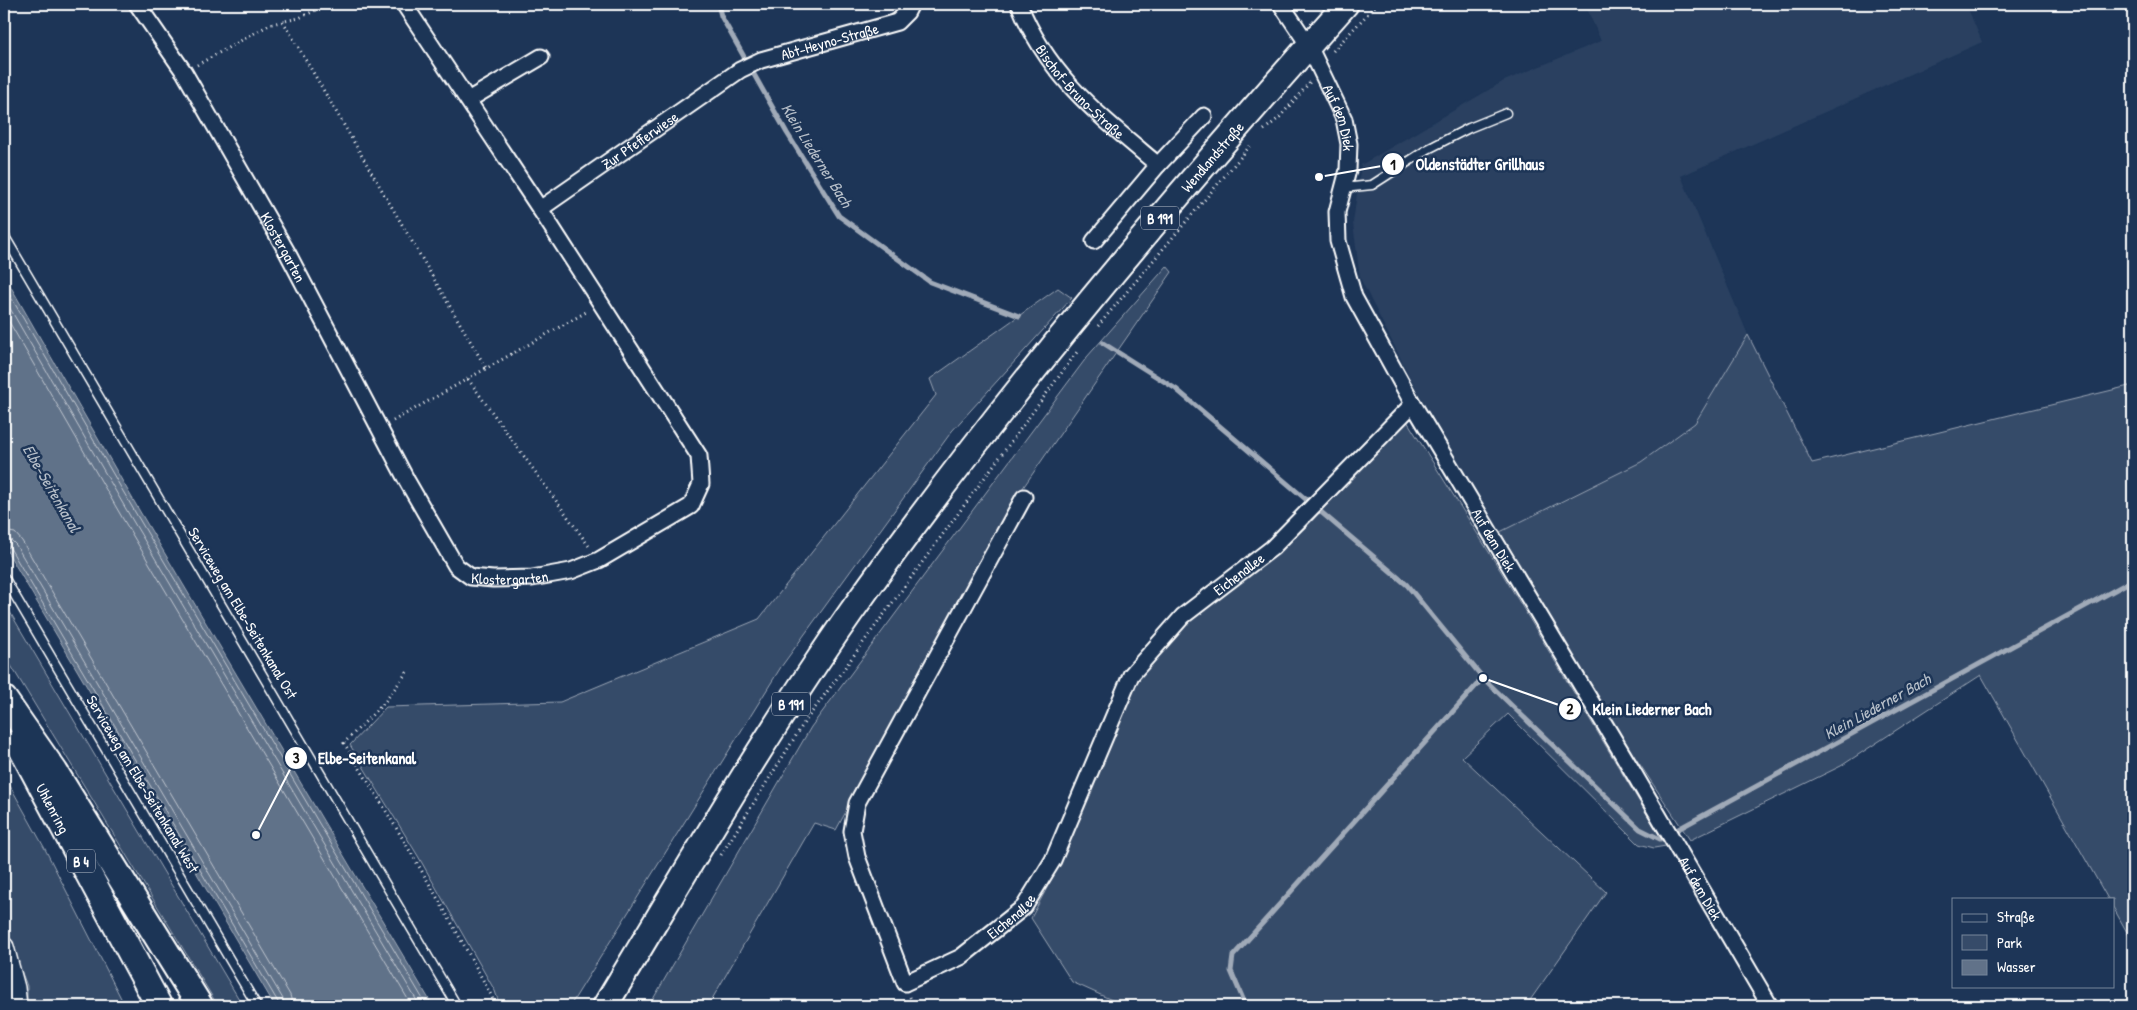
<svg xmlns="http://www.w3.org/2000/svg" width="2137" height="1010" viewBox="0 0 2137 1010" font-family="'Patrick Hand',sans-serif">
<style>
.built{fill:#2a4161}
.green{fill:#364b69;stroke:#9aa5b4}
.water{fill:#617289;stroke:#a0aab8}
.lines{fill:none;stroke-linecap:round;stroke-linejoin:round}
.shore{stroke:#c0c7d0;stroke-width:1}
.stream{stroke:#a0aab8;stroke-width:5}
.service-casing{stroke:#fff;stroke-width:11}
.minor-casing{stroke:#fff;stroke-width:19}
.tertiary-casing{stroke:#fff;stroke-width:22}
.primary-casing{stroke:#fff;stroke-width:28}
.trunk-casing{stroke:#fff;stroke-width:29}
.path{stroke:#fff;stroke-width:3;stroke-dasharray:1 4;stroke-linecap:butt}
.service{stroke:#1d3557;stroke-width:8}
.minor{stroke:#1d3557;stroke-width:15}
.tertiary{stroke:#1d3557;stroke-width:19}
.primary{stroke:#1d3557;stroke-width:24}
.trunk{stroke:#1d3557;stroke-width:25}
.labels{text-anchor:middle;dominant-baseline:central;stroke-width:5;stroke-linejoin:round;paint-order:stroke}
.shield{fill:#1d3557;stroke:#bbc2cd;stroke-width:1}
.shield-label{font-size:14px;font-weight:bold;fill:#fff}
.street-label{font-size:15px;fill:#fff;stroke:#1d3557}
.water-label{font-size:16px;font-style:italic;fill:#b8c0ca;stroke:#1d3557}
.leader{fill:none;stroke:#fff;stroke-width:2}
.callout-dot{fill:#fff;stroke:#1d3557;stroke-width:2}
.mark-label{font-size:15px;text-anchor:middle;font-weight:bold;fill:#111}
.callout-label{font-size:16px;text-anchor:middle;font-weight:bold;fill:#fff;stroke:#1d3557;stroke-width:5;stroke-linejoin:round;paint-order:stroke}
</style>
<rect width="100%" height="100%" fill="#1d3557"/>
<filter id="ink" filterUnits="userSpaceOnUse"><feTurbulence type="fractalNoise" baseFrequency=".02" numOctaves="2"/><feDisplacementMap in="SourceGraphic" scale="10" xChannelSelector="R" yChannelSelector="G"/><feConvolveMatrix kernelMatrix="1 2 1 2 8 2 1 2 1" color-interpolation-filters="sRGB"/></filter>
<g filter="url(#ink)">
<!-- built -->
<polygon class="built" points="1585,4 1966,4 1982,42 1681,176 1748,335 1695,423 1641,462 1500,532 1415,387 1360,278 1353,223 1361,165 1504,81 1601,41"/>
<!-- green -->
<g class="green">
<polygon points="1167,266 1172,272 1020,492 836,830 814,823 708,1006 649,1006 811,727 1087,357"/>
<polygon points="1058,288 1072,298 952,431 781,667 570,1006 500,1006 495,991 418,856 350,745 386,707 560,702 759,619 936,395 930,379"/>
<polygon points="1748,335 1812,463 2133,385 2133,943 2113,907 2113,899 2108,899 1981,675 1841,766 1690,840 1619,733 1500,532 1641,462 1695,423"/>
<polygon points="1407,421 1502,573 1666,846 1654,848 1639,844 1508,714 1462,757 1606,892 1526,1006 1125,1006 1072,982 1031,918 1059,865 1138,679 1190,619 1279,552 1306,527"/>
<polygon points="4,602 243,1006 218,1006 4,654"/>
<polygon points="4,775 44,847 125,1006 27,1006 27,986 4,926"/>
</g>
<!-- water -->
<polygon class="water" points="4,275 139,510 433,1006 275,1006 4,546"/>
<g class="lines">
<!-- shore -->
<g class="shore">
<polyline points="4,285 135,512 427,1006"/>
<polyline points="4,298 130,516 420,1006"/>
<polyline points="4,313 123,519 412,1006"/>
<polyline points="4,531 15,533 22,541 290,995 293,1006"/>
<polyline points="4,538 11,540 16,545 283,999 285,1006"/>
<polyline points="4,545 10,548 278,1002 279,1006"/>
</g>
<!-- stream -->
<g class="stream">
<polyline points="718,4 721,16 787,133 839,216 930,282 1019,316"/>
<polyline points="1103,343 1176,389 1407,585 1483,678 1640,829 1660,839 2133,580"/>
<polyline points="1246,1006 1231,971 1233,956 1483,678"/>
</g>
<!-- service casing -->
<g class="service-casing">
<g id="service">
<polyline points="1343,188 1372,185 1428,149 1469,128 1506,113"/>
<polyline points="4,235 457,1006"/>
<polyline points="4,577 257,1006"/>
</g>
</g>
<!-- minor casing -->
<g class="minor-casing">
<g id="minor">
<path id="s1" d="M137,4L184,72L287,252L407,481L456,566L471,577L493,579L532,578L571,571L599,560L691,506L701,484L699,456L540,209L404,4"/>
<path id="s2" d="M1019,4C1048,77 1100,116 1158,165L1094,241"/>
<path id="s3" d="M1281,4L1309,46L1344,119L1349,144L1348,170L1337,212L1338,241L1354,297L1413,404L1623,755L1770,1006"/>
<polyline points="468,100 541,57"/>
<polyline points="1158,165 1204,116"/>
<path id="s4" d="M540,209L740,70L761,60L897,22L907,12L911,4"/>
<path id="s5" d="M1024,497L857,803L852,831L857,857L905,983L961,957L1024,907L1053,860L1131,675L1183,616L1272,548L1413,404"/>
</g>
</g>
<!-- tertiary casing -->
<g class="tertiary-casing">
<polyline id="tertiary" points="4,947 15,988 17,1006"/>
</g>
<!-- primary casing -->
<g class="primary-casing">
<g id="primary">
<path id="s6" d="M605,1006C685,874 762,739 851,612C1002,399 1172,199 1346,4"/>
</g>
</g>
<!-- trunk casing -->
<g class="trunk-casing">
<g id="trunk">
<polyline points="4,699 55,772 200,1006"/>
<path id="s7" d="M18,742L159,1006"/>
</g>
</g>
<!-- path -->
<g class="path">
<polyline points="283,21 486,368"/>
<polyline points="1333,51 1377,4"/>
<polyline points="197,65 271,24 299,18 329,4"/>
<polyline points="1264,130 1279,118 1310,82"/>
<polyline points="1098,326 1250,146"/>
<polyline points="468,379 591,549"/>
<polyline points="393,421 588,311"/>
<path d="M407,672L384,703L344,743C396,826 446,910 492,997L495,1006"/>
<polyline points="721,855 804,723 1077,352"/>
<polyline points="910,997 914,1006"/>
</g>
<!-- service -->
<use href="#service" class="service"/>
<!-- minor -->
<use href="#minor" class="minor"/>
<!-- tertiary -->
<use href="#tertiary" class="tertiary"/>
<!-- primary -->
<use href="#primary" class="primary"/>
<!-- trunk -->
<use href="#trunk" class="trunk"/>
</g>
</g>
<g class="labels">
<!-- shield labels -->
<g class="shield">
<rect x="1141" y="206.5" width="38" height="23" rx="4"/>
<rect x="772" y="692.5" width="38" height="23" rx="4"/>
<rect x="67" y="849.5" width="28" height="23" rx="4"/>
</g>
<g class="shield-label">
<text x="1160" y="218">B 191</text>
<text x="791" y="704">B 191</text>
<text x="81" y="861">B 4</text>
</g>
<!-- street labels -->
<g class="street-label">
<text stroke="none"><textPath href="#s4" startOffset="338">Abt-Heyno-Straße</textPath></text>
<text stroke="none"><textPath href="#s2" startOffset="108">Bischof-Bruno-Straße</textPath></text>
<text stroke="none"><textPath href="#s3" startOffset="129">Auf dem Diek</textPath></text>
<text stroke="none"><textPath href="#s4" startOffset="121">Zur Pfefferwiese</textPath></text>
<text stroke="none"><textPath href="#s6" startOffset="1046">Wendlandstraße</textPath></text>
<text stroke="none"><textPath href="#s1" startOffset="284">Klostergarten</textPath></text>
<text stroke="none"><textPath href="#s3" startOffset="594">Auf dem Diek</textPath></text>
<text stroke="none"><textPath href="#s1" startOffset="704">Klostergarten</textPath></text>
<text stroke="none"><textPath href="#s5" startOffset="1085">Eichenallee</textPath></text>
<text transform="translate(243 613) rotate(59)">Serviceweg am Elbe-Seitenkanal Ost</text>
<text transform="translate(143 784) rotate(59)">Serviceweg am Elbe-Seitenkanal West</text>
<text stroke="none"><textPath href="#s7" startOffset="75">Uhlenring</textPath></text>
<text stroke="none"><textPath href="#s3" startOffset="999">Auf dem Diek</textPath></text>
<text stroke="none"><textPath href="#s5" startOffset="665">Eichenallee</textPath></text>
</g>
<!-- water labels -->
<g class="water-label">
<text transform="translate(817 155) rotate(58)">Klein Liederner Bach</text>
<text transform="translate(52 488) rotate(60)">Elbe-Seitenkanal</text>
<text transform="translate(1877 706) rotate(-29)">Klein Liederner Bach</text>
</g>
</g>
<!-- callouts -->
<path class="leader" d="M1319 177L1393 164M1483 678L1570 709M256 835L296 758"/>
<g class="callout-dot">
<circle cx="1319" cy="177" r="5"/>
<circle cx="1483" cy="678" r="5"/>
<circle cx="256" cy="835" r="5"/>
<circle cx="1393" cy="164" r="12"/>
<circle cx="1570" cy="709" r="12"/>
<circle cx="296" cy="758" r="12"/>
</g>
<g class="mark-label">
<text x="1393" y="170">1</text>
<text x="1570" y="714">2</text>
<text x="296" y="763">3</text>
</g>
<g class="callout-label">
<text x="1480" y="170">Oldenstädter Grillhaus</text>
<text x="1652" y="715">Klein Liederner Bach</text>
<text x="367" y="764">Elbe-Seitenkanal</text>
</g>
<!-- margin -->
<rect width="2137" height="1010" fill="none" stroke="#1d3557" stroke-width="20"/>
<rect x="10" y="10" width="2117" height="990" fill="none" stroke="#fff" stroke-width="2" filter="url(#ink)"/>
<!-- legend -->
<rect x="1952" y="898" width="162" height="90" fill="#1d3557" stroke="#77869a"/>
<rect x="1962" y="914" width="25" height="8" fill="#1d3557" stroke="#77869a"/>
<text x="1997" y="922" font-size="15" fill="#ffffff">Straße</text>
<rect x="1962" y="935" width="25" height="15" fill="#364b69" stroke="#77869a"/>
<text x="1997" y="948" font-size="15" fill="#ffffff">Park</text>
<rect x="1962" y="960" width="25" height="15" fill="#617289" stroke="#77869a"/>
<text x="1997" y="972" font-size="15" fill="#ffffff">Wasser</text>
</svg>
